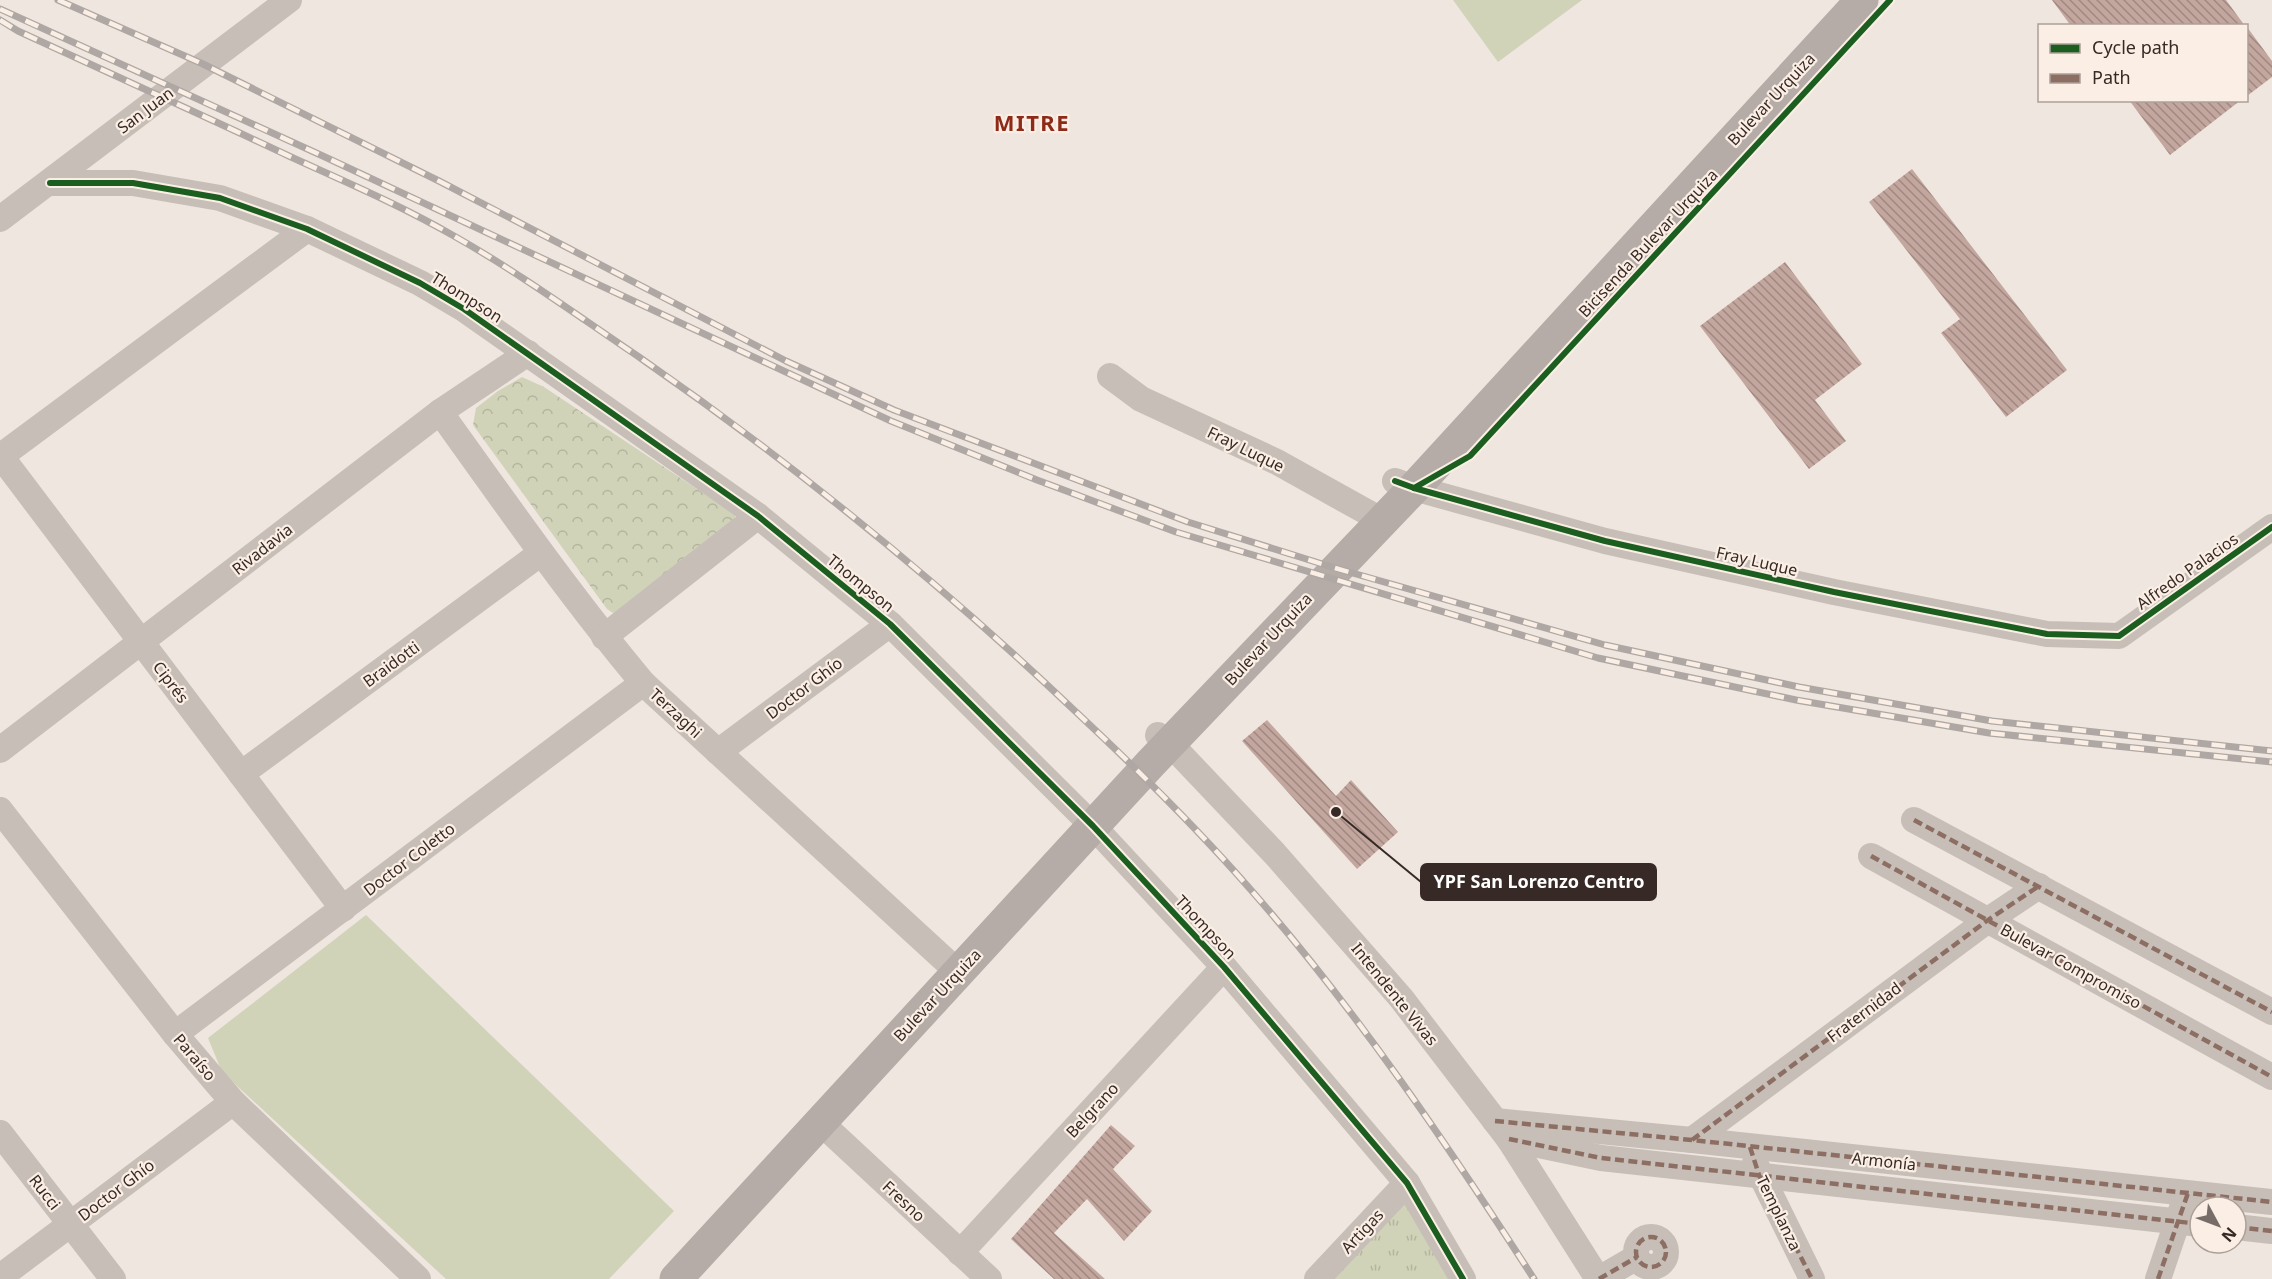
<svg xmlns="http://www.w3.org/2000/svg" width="2272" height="1279" viewBox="0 0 2272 1279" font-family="'Noto Sans',sans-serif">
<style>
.grass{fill:url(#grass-tufts)}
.forest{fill:url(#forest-crowns)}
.pitch{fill:#d1d3b8}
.building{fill:url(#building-back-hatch)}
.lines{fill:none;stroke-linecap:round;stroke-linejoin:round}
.minor{stroke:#c7beb8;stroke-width:26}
.major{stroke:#b5aca8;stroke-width:33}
.rail-casing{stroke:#aea7a3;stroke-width:7}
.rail{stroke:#fbefe5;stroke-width:4.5;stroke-dasharray:14;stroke-linecap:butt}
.quiet{stroke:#8d6e63;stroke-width:4.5;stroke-dasharray:9 4.5;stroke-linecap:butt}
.cycleway-casing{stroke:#fbefe5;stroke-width:10}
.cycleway{stroke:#1b5e20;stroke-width:6}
.labels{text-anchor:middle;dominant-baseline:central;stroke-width:4.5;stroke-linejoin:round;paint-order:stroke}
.street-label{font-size:16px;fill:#372a26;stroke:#fbefe5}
.district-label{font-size:22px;font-weight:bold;letter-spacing:1.5px;fill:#8d2a18;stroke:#fbefe5}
.leader{fill:none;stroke:#372a26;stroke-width:2}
.callout-dot{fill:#372a26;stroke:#fbefe5;stroke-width:2}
.callout{fill:#372a26;stroke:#372a26;stroke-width:2}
.callout-label{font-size:18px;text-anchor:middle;font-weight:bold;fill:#fff}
</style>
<defs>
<pattern id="grass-tufts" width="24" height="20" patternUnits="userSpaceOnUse" patternTransform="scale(1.5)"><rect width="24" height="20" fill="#d1d3b8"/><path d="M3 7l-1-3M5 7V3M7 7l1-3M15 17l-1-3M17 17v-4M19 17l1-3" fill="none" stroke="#b4b59e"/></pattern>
<pattern id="forest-crowns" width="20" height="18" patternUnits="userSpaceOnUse" patternTransform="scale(1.5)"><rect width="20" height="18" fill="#d1d3b8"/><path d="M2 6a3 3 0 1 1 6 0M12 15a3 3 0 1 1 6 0" fill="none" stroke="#b4b59e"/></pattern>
<pattern id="building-back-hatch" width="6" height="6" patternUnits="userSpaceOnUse" patternTransform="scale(1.5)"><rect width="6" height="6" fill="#c3a79f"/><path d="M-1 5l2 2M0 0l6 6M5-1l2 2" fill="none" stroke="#9f8881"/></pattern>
</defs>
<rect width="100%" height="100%" fill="#eee6df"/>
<!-- grass -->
<polygon class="grass" points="1407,1183 1463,1279 1317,1279"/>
<!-- forest -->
<polygon class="forest" points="522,377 544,387 736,515 732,525 624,610 613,613 607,609 473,425 476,408 498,391"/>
<!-- pitch -->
<g class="pitch">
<polygon points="1453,0 1582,0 1498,62"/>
<polygon points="366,915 674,1211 609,1279 446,1279 222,1072 208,1038"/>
</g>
<!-- building -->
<g class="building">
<polygon points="2052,0 2226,0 2245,26 2071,26"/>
<polygon points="2247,27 2272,61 2272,77 2247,96"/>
<polygon points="2129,100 2241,100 2170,155"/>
<polygon points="1912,169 2067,370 2006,417 1941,333 1960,319 1869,202"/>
<polygon points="1785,262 1862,364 1815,400 1846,441 1809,469 1700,326"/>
<polygon points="1267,720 1336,796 1351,780 1398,832 1357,869 1242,741"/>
<polygon points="1111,1125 1135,1146 1113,1169 1152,1211 1124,1241 1087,1199 1054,1233 1105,1279 1054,1279 1011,1239"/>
</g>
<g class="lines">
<!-- minor -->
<g class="minor">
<polyline points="50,183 133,183 220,198 307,229 420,283 464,309 758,516 890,624 1093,826 1224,967 1407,1183 1463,1279"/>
<polyline points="0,219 289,0"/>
<polyline points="1110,376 1141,399 1277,462 1383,521"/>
<path d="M440,412C506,504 571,597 643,683L958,972"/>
<polyline points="0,455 343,909"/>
<polyline points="1,456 307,229"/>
<polyline points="1395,481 1414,488 1605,541 1834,592 2047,634 2119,636 2272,527"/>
<polyline points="604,637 758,516"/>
<polyline points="1158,735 1179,753 1275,854 1401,998 1509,1139 1598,1279"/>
<polyline points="0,750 440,412 528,353"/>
<polyline points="718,752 890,624"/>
<polyline points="241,774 541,553"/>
<polyline points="0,810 175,1034 233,1102 418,1279"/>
<polyline points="1914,820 2272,1012"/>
<polyline points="1871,856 2272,1077"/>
<polyline points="175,1034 643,683"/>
<polyline points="1495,1121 1692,1140 2272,1202"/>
<polyline points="820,1122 989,1279"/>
<polyline points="0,1133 113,1279"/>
<polyline points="1509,1139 1601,1158 2200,1224"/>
<polyline points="1692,1140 1988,920 2039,886"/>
<polyline points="1755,1163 1812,1279"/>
<polyline points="2236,1227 2272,1231"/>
<circle cx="1651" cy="1252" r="15"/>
<polyline points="960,1253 1224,967"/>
<polyline points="0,1277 233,1102"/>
<polyline points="1317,1279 1407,1183"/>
<polyline points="1599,1279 1637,1257"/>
<polyline points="2158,1279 2183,1205"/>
</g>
<!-- major -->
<polyline class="major" points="676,1279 1151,763 1414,488 1862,0"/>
<!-- rail casing -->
<g class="rail-casing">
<g id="rail">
<polyline points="58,0 203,64 439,181 786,361 894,410 1188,522 1335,568 1605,645 1799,687 1992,721 2272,751"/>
<polyline points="0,9 325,157 891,421 1037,480 1176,532 1598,658 1796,700 1989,733 2272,762"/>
<path d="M0,20L18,31C109,73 200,114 291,157C346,182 402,206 454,236C518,272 578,316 639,357C795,465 937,580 1075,711C1136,768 1196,827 1251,890C1357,1011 1447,1144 1534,1279"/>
</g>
</g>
<!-- rail -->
<use href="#rail" class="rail"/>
<!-- quiet -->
<g class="quiet">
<polyline points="1914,820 2272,1012"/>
<polyline points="1871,856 2272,1077"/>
<polyline points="1495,1121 1692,1140 2272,1202"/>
<polyline points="1509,1139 1601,1158 2200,1224"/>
<polyline points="1692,1140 1988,920 2039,886"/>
<polyline points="1750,1147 1759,1175 1812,1279"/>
<polyline points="2236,1227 2272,1231"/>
<circle cx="1651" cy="1252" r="15"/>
<polyline points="1599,1279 1637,1257"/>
<polyline points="2158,1279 2188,1193"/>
</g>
<!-- cycleway casing -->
<g class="cycleway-casing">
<g id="cycleway">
<polyline points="50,183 133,183 220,198 307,229 420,283 464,309 758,516 890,624 1093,826 1224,967 1407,1183 1463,1279"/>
<polyline points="1395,481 1414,488 1605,541 1834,592 2047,634 2119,636 2272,527"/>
<polyline points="1414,488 1470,456 1890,0"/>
</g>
</g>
<!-- cycleway -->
<use href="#cycleway" class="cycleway"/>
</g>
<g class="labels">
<!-- street labels -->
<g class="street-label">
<text transform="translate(1771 99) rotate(-47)">Bulevar Urquiza</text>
<text transform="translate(145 110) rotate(-37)">San Juan</text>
<text transform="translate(1648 243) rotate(-47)">Bicisenda Bulevar Urquiza</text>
<text transform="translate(467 297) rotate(32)">Thompson</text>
<text transform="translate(1246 449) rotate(26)">Fray Luque</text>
<text transform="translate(262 549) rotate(-38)">Rivadavia</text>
<text transform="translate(1757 561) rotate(13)">Fray Luque</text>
<text transform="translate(2187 571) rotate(-35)">Alfredo Palacios</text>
<text transform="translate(861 583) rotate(39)">Thompson</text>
<text transform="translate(1268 639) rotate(-47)">Bulevar Urquiza</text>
<text transform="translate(391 664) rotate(-36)">Braidotti</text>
<text transform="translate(171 682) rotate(53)">Ciprés</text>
<text transform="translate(804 688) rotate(-37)">Doctor Ghío</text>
<text transform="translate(676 713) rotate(43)">Terzaghi</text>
<text transform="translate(409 859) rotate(-37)">Doctor Coletto</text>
<text transform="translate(1206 927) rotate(47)">Thompson</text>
<text transform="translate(2071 966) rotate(29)">Bulevar Compromiso</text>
<text transform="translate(1395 994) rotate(51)">Intendente Vivas</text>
<text transform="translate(937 995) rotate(-47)">Bulevar Urquiza</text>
<text transform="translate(1864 1012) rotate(-37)">Fraternidad</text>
<text transform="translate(195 1057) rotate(50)">Paraíso</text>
<text transform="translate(1092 1110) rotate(-47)">Belgrano</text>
<text transform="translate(1884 1161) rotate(6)">Armonía</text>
<text transform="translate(116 1190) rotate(-37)">Doctor Ghío</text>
<text transform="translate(45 1192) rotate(52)">Rucci</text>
<text transform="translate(904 1201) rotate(43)">Fresno</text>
<text transform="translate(1779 1213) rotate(64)">Templanza</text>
<text transform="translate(1362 1231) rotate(-47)">Artigas</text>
</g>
<!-- district labels -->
<g class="district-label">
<text x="1032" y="122">MITRE</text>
</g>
</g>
<!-- callouts -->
<path class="leader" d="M1336 812L1421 882"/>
<circle class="callout-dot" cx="1336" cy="812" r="6"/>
<rect class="callout" x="1421" y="864" width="235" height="36" rx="6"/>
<g class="callout-label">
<text x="1539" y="888">YPF San Lorenzo Centro</text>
</g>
<!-- legend -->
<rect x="2038" y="24" width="210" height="78" fill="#fbefe5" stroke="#ada099" stroke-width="1.5"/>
<rect x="2050" y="44" width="30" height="9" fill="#1b5e20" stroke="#ada099" stroke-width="1.5"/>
<text x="2092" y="54" font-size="18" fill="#372a26">Cycle path</text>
<rect x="2050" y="74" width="30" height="9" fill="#8d6e63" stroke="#ada099" stroke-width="1.5"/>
<text x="2092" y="84" font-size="18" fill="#372a26">Path</text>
<!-- north arrow -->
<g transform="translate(2218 1225) rotate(131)"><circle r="28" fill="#fbefe5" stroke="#ada099" stroke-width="1.5"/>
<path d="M0-4.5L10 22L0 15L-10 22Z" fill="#776c67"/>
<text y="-9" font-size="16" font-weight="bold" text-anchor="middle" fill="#372a26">N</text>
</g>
</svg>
